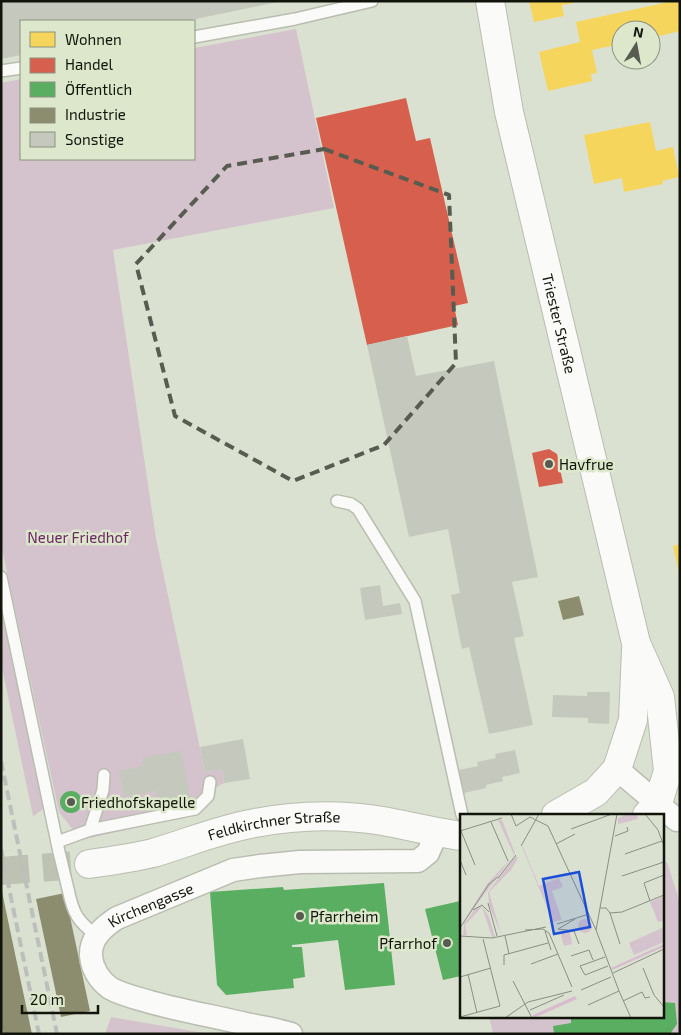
<svg xmlns="http://www.w3.org/2000/svg" width="681" height="1035" viewBox="0 0 681 1035" font-family="'Exo 2',sans-serif">
<style>
.green{fill:#d4c3cd}
.homes{fill:#f6d55c}
.shops{fill:#d6604d}
.public{fill:#5aae61}
.industry{fill:#8c8c6e}
.building{fill:#c5c9bd}
.lines{fill:none;stroke-linecap:round;stroke-linejoin:round}
.tertiary-tunnel{stroke:#bdc2b3;stroke-width:28;stroke-dasharray:28 14;stroke-linecap:butt}
.service-casing{stroke:#b8bdb0;stroke-width:14}
.minor-casing{stroke:#b8bdb0;stroke-width:25}
.tertiary-casing{stroke:#b8bdb0;stroke-width:30}
.service{stroke:#fafaf8;stroke-width:11}
.minor{stroke:#fafaf8;stroke-width:22}
.tertiary{stroke:#fafaf8;stroke-width:28}
.rail{stroke:#bdbfbb;stroke-width:4;stroke-dasharray:10 5;stroke-linecap:butt}
.service-bridge-casing{stroke:#b8bdb0;stroke-width:14;stroke-linecap:butt}
.service-bridge{stroke:#fafaf8;stroke-width:11}
.marked{fill:none;stroke:#585c50;stroke-width:4;stroke-dasharray:10 6;stroke-linejoin:round}
.poi-dot{fill:#585c50;stroke:#dde7cb;stroke-width:2}
.labels{text-anchor:middle;dominant-baseline:central;stroke-width:5;stroke-linejoin:round;paint-order:stroke}
.street-label{font-size:15px;fill:#11140b;stroke:#dde7cb}
.poi-label{font-size:15px;fill:#11140b;stroke:#dde7cb;text-anchor:start}
.park-label{font-size:15px;fill:#6d2666;stroke:#dde7cb}
.inset-road{fill:none;stroke:#8a8f82;stroke-width:1}
.view{fill:#1d4ed8;fill-opacity:0.15;stroke:#1d4ed8;stroke-width:2.5}
.inset-edge{fill:none;stroke:#11140b;stroke-width:2.5}
</style>
<rect width="100%" height="100%" fill="#dbe1d1"/>
<!-- green -->
<g class="green">
<polygon points="296,29 334,208 113,250 156,538 205,772 222,769 224,783 196,798 198,814 81,840 59,812 1,545 1,83 21,79 21,159 194,159 194,48"/>
<polygon points="1,602 44,805 42,810 33,816 1,663"/>
<polygon points="667,862 680,903 680,1034 493,1034 489,1016 662,1016 662,863"/>
<polygon points="111,1017 210,1034 105,1034"/>
</g>
<!-- homes -->
<g class="homes">
<polygon points="529,1 573,1 574,3 562,5 564,16 534,22"/>
<polygon points="673,1 680,1 680,31 651,38 651,30 621,30 621,44 592,50 597,73 591,74 592,81 548,91 539,52 580,42 576,22"/>
<polygon points="650,122 656,151 673,147 679,177 662,181 663,184 624,192 622,178 594,184 584,135"/>
<polygon points="680,544 680,572 679,573 673,546"/>
</g>
<!-- shops -->
<g class="shops">
<polygon points="406,98 416,141 430,138 468,303 454,306 458,325 367,345 316,118"/>
<polygon points="549,449 557,454 563,483 539,487 532,453"/>
</g>
<!-- public -->
<g class="public">
<circle cx="71" cy="802" r="11"/>
<polygon points="384,883 395,985 345,990 338,940 292,945 292,947 302,947 305,977 293,979 294,988 226,995 217,985 210,892 283,887 284,890"/>
<polygon points="460,901 461,976 443,980 425,909"/>
<polygon points="662,1002 675,1003 677,1024 670,1034 554,1034 553,1026 571,1023 571,1016 662,1016"/>
</g>
<!-- industry -->
<g class="industry">
<polygon points="579,596 584,615 563,620 558,601"/>
<polygon points="1,892 2,892 32,1034 3,1034 1,1026"/>
<polygon points="65,893 90,1011 61,1017 36,899"/>
</g>
<!-- building -->
<g class="building">
<polygon points="1,1 278,1 278,2 186,21 21,21 21,55 1,59"/>
<polygon points="407,336 416,376 494,361 538,577 512,582 524,636 514,638 533,725 489,734 469,647 462,649 451,595 460,593 448,529 409,537 367,345"/>
<polygon points="380,585 383,606 400,603 402,614 365,620 360,588"/>
<polygon points="587,692 610,692 609,724 588,723 588,718 552,717 553,695 587,696"/>
<polygon points="243,739 250,779 224,783 222,769 205,772 200,747"/>
<polygon points="515,750 520,773 502,777 503,781 486,785 486,788 464,793 459,770 478,766 477,762 496,758 495,754"/>
<polygon points="181,751 191,801 159,807 156,791 124,797 119,771 143,766 142,758"/>
</g>
<g class="lines">
<!-- tertiary-tunnel -->
<polyline class="tertiary-tunnel" points="1,871 89,864"/>
<!-- service casing -->
<g class="service-casing">
<g id="service">
<polyline points="194,37 295,19 372,1"/>
<polyline points="1,71 21,68"/>
<polyline points="337,501 351,504 358,509 415,601 462,815"/>
<polyline points="1,577 59,852"/>
<polyline points="90,830 103,790 104,775"/>
<polyline points="57,842 90,830 195,809 208,796 210,782"/>
<path d="M68,889C73,913 77,921 97,936"/>
</g>
</g>
<!-- minor casing -->
<g class="minor-casing">
<g id="minor">
<polyline points="617,769 677,820"/>
<path id="s1" d="M291,1034C278,1030 264,1027 250,1025C217,1017 183,1011 150,1002C137,998 122,995 110,988C100,981 92,969 91,956C90,938 103,927 117,918L233,870L260,866L300,862L418,861L428,853L437,832"/>
</g>
</g>
<!-- tertiary casing -->
<g class="tertiary-casing">
<g id="tertiary">
<path id="s2" d="M490,1L509,112L636,643L660,697L668,771L658,803L647,815"/>
<polyline points="556,815 596,792 617,769 633,720 636,650"/>
<path id="s3" d="M89,864C111,861 132,858 153,853C187,843 220,829 255,823C296,815 341,814 383,821C409,826 435,832 461,836"/>
</g>
</g>
<!-- service -->
<use href="#service" class="service"/>
<!-- minor -->
<use href="#minor" class="minor"/>
<!-- tertiary -->
<use href="#tertiary" class="tertiary"/>
<!-- rail -->
<g class="rail">
<polyline points="1,761 57,1034"/>
<polyline points="1,849 39,1034"/>
</g>
<!-- service-bridge casing -->
<g class="service-bridge-casing">
<polyline id="service-bridge" points="59,852 68,889"/>
</g>
<!-- service-bridge -->
<use href="#service-bridge" class="service-bridge"/>
</g>
<!-- marked area -->
<path class="marked" d="M324,149L449,195L456,363L384,445L293,481L175,416L136,264L227,166Z"/>
<!-- markers -->
<g class="poi-dot">
<circle cx="549" cy="464" r="5"/>
<circle cx="71" cy="802" r="5"/>
<circle cx="300" cy="916" r="5"/>
<circle cx="447" cy="943" r="5"/>
</g>
<g class="labels">
<!-- street labels -->
<g class="street-label">
<text stroke="none"><textPath href="#s2" startOffset="330">Triester Straße</textPath></text>
<text stroke="none"><textPath href="#s3" startOffset="190">Feldkirchner Straße</textPath></text>
<text stroke="none"><textPath href="#s1" startOffset="310">Kirchengasse</textPath></text>
</g>
<!-- poi labels -->
<g class="poi-label">
<text x="559" y="464">Havfrue</text>
<text x="81" y="802">Friedhofskapelle</text>
<text x="310" y="916">Pfarrheim</text>
<text x="437" y="943" text-anchor="end">Pfarrhof</text>
</g>
<!-- park labels -->
<g class="park-label">
<text x="78" y="537">Neuer Friedhof</text>
</g>
</g>
<!-- overview -->
<g transform="translate(460 814)">
<rect width="204" height="204" fill="#dbe1d1"/>
<path d="M167,0H177L178,5L158,10V4ZM38,6H42L55,39L0,113L27,70L54,41ZM62,33H63L79,72L99,64L103,73L92,77L102,106L93,108ZM56,42L58,44L51,56L29,78L41,120L29,91L28,78ZM204,82L203,107L198,108L190,88ZM22,92L29,103L35,123H32L22,93L5,111L7,121H3L4,110L16,94ZM118 112a7 7 0 1 1 14 0a7 7 0 1 1-14 0ZM204,113V128L174,141L169,129ZM100,118H110L112,130L104,132Z" fill="#d4c3cd"/>
<path d="M204,130V133L152,156L151,154ZM115,182L117,185L74,204L73,201Z" fill="#d9bbd0"/>
<path class="inset-road" d="M51,0L56,12L70,3L88,12L136,116L159,177M185,0L198,16L204,32M31,8L48,47M111,15L152,0M0,17L42,4M1,17L15,51M155,22L168,17L167,13M96,30L115,20M61,32L79,0M165,40L202,27M0,46L6,61M162,62L204,48M38,64L56,41M190,87L184,69L204,61M28,89L37,122M140,94H146L150,99L160,130M13,96L22,91L29,98M150,99L162,98L204,81M115,105L98,115L114,117L119,130M97,110L126,101M0,114L29,70L38,63M65,116L83,115L89,119L112,173M136,116L157,0M85,117L91,136M0,122L32,124L86,113M45,122L49,140M111,142L129,136L133,146M145,143L120,152L125,161L148,152M71,150L98,140M44,151V141L88,129M183,154L194,181L204,193M153,159L204,135M8,160L17,199M0,163L31,154M53,167L72,204M121,176L151,163M163,187L182,178L185,184L190,183M128,191L159,177L171,204M70,196L104,181M0,203L40,192L23,125M45,204L68,188L112,177"/>
<path class="view" d="M119,58L130,113L94,120L83,65Z"/>
<rect width="204" height="204" class="inset-edge"/>
</g>
<!-- border -->
<rect width="681" height="1035" fill="none" stroke="#11140b" stroke-width="5"/>
<!-- legend -->
<rect x="20" y="20" width="175" height="140" fill="#dde7cb" stroke="#8b937e"/>
<rect x="30" y="32" width="25" height="15" fill="#f6d55c" stroke="#8b937e"/>
<text x="65" y="45" font-size="15" fill="#11140b">Wohnen</text>
<rect x="30" y="58" width="25" height="15" fill="#d6604d" stroke="#8b937e"/>
<text x="65" y="70" font-size="15" fill="#11140b">Handel</text>
<rect x="30" y="82" width="25" height="15" fill="#5aae61" stroke="#8b937e"/>
<text x="65" y="95" font-size="15" fill="#11140b">Öffentlich</text>
<rect x="30" y="108" width="25" height="15" fill="#8c8c6e" stroke="#8b937e"/>
<text x="65" y="120" font-size="15" fill="#11140b">Industrie</text>
<rect x="30" y="132" width="25" height="15" fill="#c5c9bd" stroke="#8b937e"/>
<text x="65" y="145" font-size="15" fill="#11140b">Sonstige</text>
<!-- north arrow -->
<g transform="translate(636 45) rotate(11)"><circle r="24" fill="#dde7cb" stroke="#8b937e"/>
<path d="M0-4L9 19L0 12L-9 19Z" fill="#585c50"/>
<text y="-8" font-size="14" font-weight="bold" text-anchor="middle" fill="#11140b">N</text>
</g>
<!-- scale -->
<path d="M22 1005v8h76v-8" fill="none" stroke="#11140b" stroke-width="2.5"/>
<text x="30" y="1005" font-size="15" fill="#11140b" stroke="#dde7cb" stroke-width="4" paint-order="stroke">20 m</text>
</svg>
